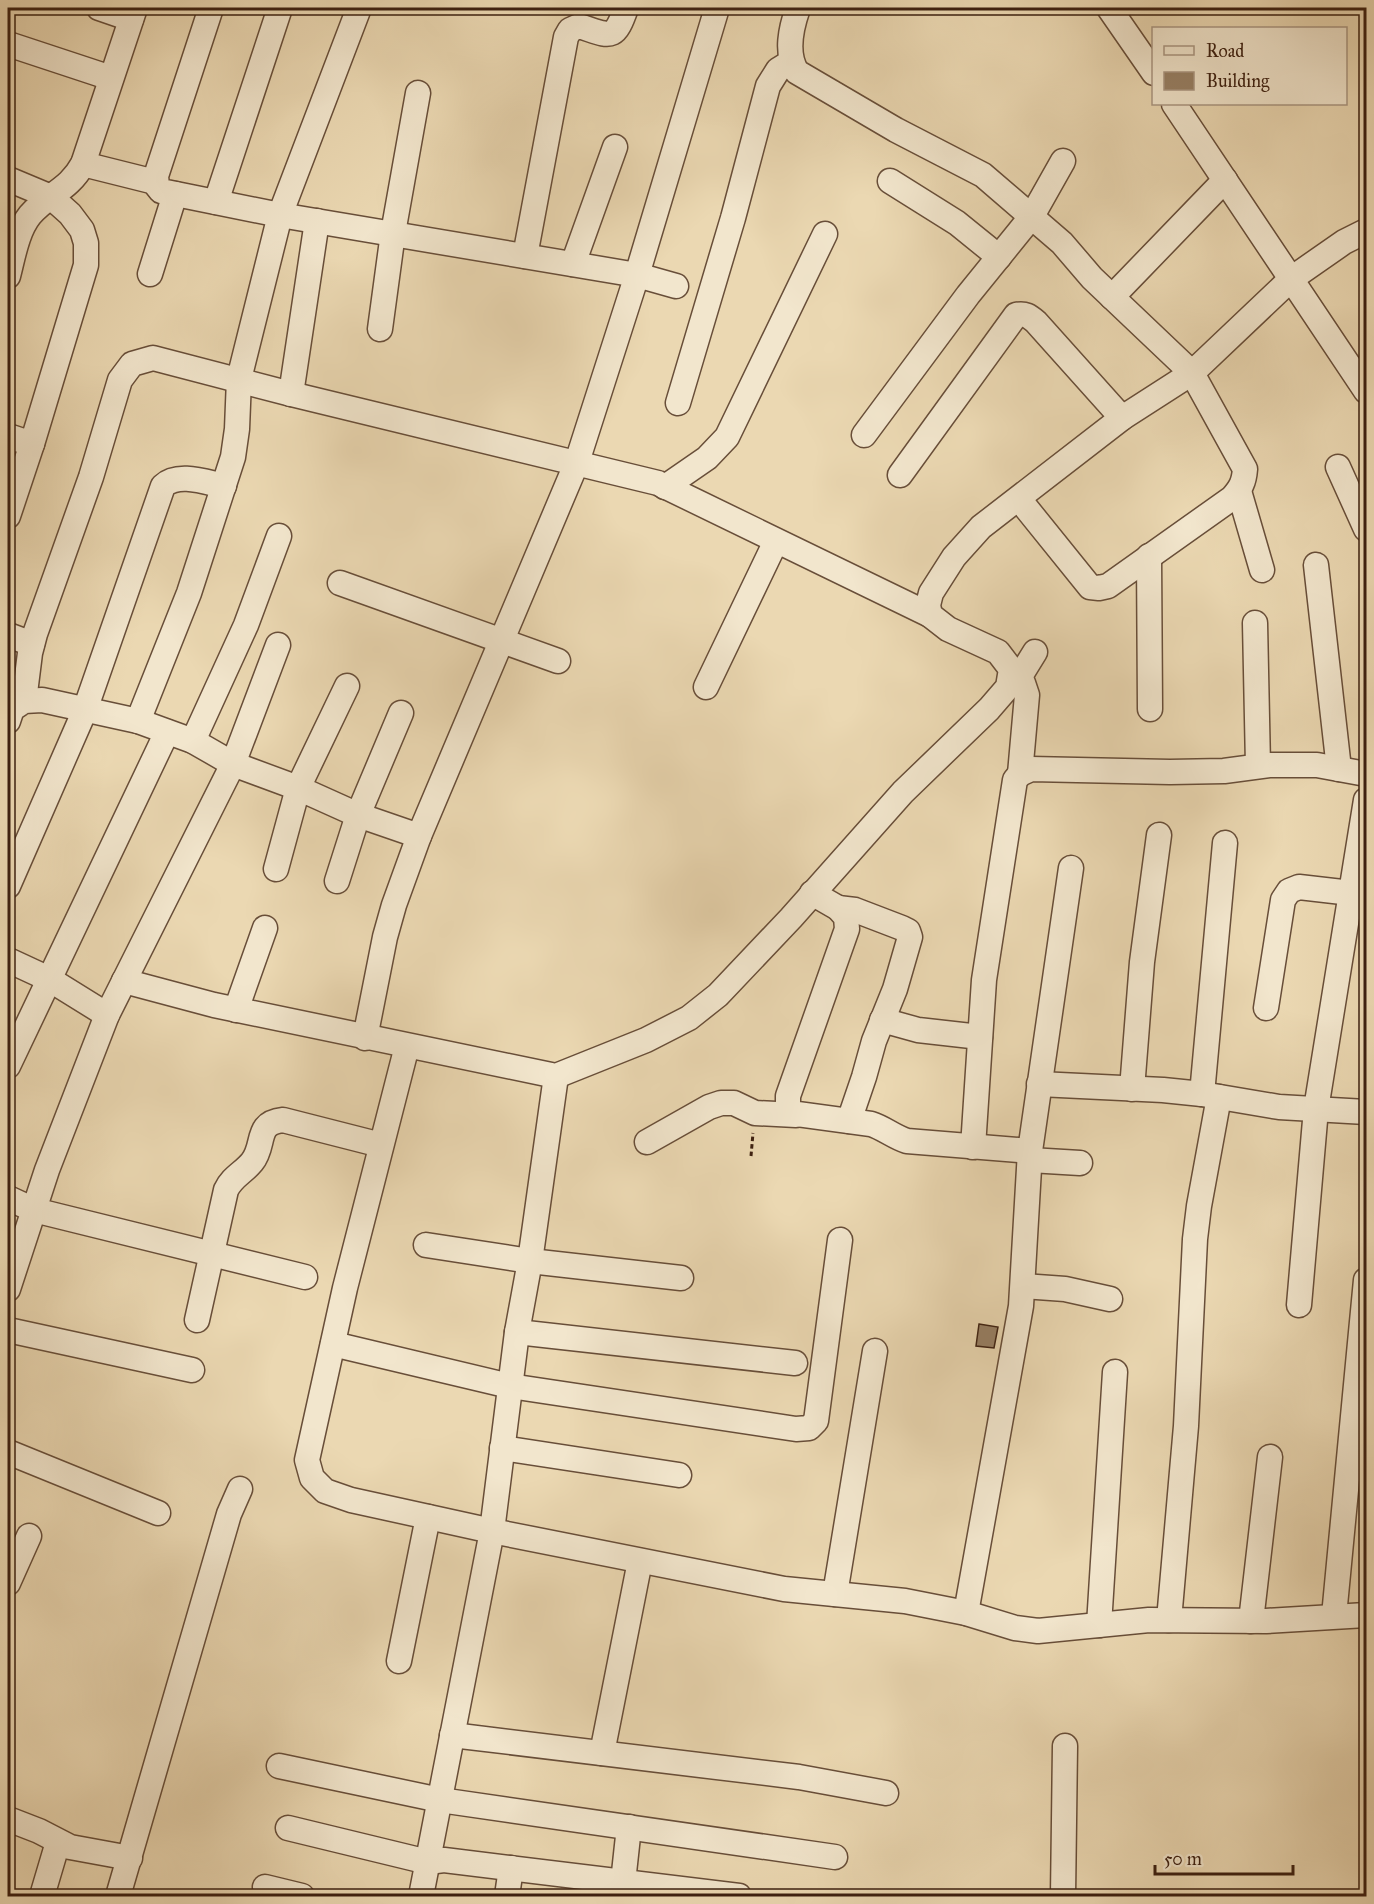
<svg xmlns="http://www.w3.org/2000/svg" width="1374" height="1904" viewBox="0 0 1374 1904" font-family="'IM FELL Great Primer',serif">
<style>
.building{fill:#978065;stroke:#3d2011;stroke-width:1.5}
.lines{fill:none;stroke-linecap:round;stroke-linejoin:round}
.minor-casing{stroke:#684e39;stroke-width:27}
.path{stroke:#3d2011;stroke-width:3;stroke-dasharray:4.5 3;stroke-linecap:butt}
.minor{stroke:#f2e6cd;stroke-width:24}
</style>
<rect width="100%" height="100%" fill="#ebd8b2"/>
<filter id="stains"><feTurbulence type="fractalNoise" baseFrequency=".00333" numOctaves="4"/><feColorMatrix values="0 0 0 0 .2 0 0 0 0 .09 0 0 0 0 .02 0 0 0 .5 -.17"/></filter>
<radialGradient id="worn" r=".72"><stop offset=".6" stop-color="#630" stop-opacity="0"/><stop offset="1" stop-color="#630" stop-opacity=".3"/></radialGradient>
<!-- building -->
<polygon class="building" points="979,1324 998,1327 994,1348 976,1346"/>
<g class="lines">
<!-- minor casing -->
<g class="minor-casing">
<g id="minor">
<polyline points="99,8 131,19"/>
<polyline points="211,8 156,176 157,186 161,191 280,215 637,275 676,286"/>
<path d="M798,8C791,28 785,53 797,72L896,130L983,175L1062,243L1092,278L1192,373L1245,469C1244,482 1241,488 1232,498L1108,586L1099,588L1090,587L1019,499"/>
<polyline points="1109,8 1154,73"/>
<polyline points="8,44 111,78"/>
<polyline points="1174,104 1366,391"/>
<polyline points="83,164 155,182"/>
<polyline points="8,179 51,197 70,214 82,230 86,243 86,265 32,444 8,516"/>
<polyline points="890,181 957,223 999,257"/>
<polyline points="216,202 280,8"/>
<path d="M525,256L566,37L570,30L579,26C611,36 614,42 626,8"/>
<polyline points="573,264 615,147"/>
<polyline points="150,274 175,194"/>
<path d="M8,276C13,257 17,231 30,215C48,194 69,190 83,164L135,8"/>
<polyline points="1112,297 1225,180"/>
<polyline points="380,329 393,233 418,93"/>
<polyline points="291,394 317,221"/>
<polyline points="678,403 733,218 768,86 778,70 791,62"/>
<polyline points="864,435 968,295 1032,216 1063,161"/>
<polyline points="8,436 32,444"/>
<polyline points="1338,467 1366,529"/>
<path d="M900,475L1016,315C1025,313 1029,316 1036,322L1122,418"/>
<polyline points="665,487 707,458 727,437 825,234"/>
<polyline points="1239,491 1262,570"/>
<polyline points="1149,556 1150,709"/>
<polyline points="1316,565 1339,769"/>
<polyline points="340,583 558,661"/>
<polyline points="1255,623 1258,766"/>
<polyline points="8,635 32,644"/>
<polyline points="1011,669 1023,683 1027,695 1020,774"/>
<polyline points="1019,678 1035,652"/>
<polyline points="706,687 776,541"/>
<polyline points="24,701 30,653 35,634 91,477 120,380 132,364 153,358 291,394 658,483 930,615"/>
<polyline points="8,721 12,709 24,701 42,700 138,721 193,741 233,764 298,788 358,815 419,836"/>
<polyline points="138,721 189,593 233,457 237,429 239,379 280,215 359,8"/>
<polyline points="193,741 246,625 279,536"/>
<polyline points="276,869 298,788 347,686"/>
<polyline points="337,881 358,815 401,713"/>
<path d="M8,886L85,710L163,486C178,472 205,482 224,486"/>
<path d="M812,893L838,908L846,917L847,929L788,1096V1105L790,1113L871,1124C884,1128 894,1137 907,1141L1030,1151"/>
<polyline points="838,908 855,910 902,928 908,931 910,937 895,989 874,1041 864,1077 849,1121"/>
<polyline points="8,960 49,979 107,1015"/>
<polyline points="124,981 214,1005 556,1076 646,1040 689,1018 718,995 791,918 903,792 989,709 1008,687 1011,669 998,652 948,629 930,615 928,605 931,593 954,557 981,527 1122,418 1192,373 1291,279 1344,242 1366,231"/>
<polyline points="1266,1008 1283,900 1289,891 1299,887 1351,893"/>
<polyline points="236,1010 265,928"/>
<polyline points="882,1020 918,1030 980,1037"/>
<polyline points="365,1038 385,937 394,905 419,836 577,462 637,275 717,8"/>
<polyline points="407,1046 345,1288 307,1460 312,1478 325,1491 351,1500 492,1531 784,1589 905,1601 966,1613 1015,1628 1038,1631 1149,1620 1266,1621 1366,1615"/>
<polyline points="8,1066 167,732"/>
<polyline points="1039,1084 1163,1090 1202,1094 1279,1107 1366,1112"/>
<polyline points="1132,1089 1142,962 1159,835"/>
<polyline points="1202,1094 1225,843"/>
<polyline points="647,1142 709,1107 721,1103 734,1103 755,1113 796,1115"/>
<polyline points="973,1147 984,980 1015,780 1020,774 1031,769 1170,772 1224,771 1269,765 1317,765 1366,774"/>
<polyline points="1030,1160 1080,1163"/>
<polyline points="8,1198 34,1210 305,1277"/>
<polyline points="426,1245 530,1261 681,1278"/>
<polyline points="1023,1286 1065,1289 1110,1299"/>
<polyline points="8,1289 47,1170 107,1015 233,764 278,645"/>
<polyline points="1299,1305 1316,1109 1366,800"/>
<path d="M197,1320L226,1190C232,1177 243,1173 252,1162C266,1145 254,1123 283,1120L381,1145"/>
<polyline points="8,1330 192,1370"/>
<polyline points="517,1332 795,1363"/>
<polyline points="333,1344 510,1386 796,1429 809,1428 816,1421 840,1240"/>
<polyline points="502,1448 679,1475"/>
<polyline points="8,1452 158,1513"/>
<polyline points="8,1583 29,1536"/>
<polyline points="835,1594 875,1351"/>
<polyline points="966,1613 1021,1306 1030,1151 1071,868"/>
<polyline points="1334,1616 1366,1280"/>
<polyline points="1169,1620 1186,1426 1195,1239 1199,1206 1219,1097"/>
<polyline points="1251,1621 1270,1457"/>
<polyline points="1099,1625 1115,1372"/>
<polyline points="399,1661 428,1517"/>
<polyline points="452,1735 799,1777 886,1793"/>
<polyline points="602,1753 640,1561"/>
<polyline points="279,1766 440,1800 835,1857"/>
<polyline points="8,1819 39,1831 70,1847 130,1858"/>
<polyline points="288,1828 428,1862 444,1860 739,1896"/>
<polyline points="623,1882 629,1827"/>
<polyline points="265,1887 302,1896"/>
<polyline points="42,1896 58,1842"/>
<polyline points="118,1896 229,1514 240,1489"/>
<polyline points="421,1896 492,1531 517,1332 530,1261 556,1076"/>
<polyline points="507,1896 511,1868"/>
<polyline points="1063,1896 1065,1746"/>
</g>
</g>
<!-- path -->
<polyline class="path" points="751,1156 753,1133"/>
<!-- minor -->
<use href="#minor" class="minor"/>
</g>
<!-- margin -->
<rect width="1374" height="1904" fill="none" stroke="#ebd8b2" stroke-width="30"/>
<rect x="9" y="9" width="1356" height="1886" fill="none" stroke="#3d2011" stroke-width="3"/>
<rect x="15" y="15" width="1344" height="1874" fill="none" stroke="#3d2011" stroke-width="1.5"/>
<!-- legend -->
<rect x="1152" y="27" width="195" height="78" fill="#f2e6cd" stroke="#aa9782" stroke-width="1.5"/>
<rect x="1164" y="46" width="30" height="9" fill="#f2e6cd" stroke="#aa9782" stroke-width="1.5"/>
<text x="1206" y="57" font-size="18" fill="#3d2011">Road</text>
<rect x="1164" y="72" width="30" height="18" fill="#978065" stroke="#aa9782" stroke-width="1.5"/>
<text x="1206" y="87" font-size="18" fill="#3d2011">Building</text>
<!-- scale -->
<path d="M1155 1865v9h138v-9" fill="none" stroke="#3d2011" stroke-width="3"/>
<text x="1164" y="1865" font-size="18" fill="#3d2011" stroke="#f2e6cd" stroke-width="4.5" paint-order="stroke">50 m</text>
<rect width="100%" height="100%" filter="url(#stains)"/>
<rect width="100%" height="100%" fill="url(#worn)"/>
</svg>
